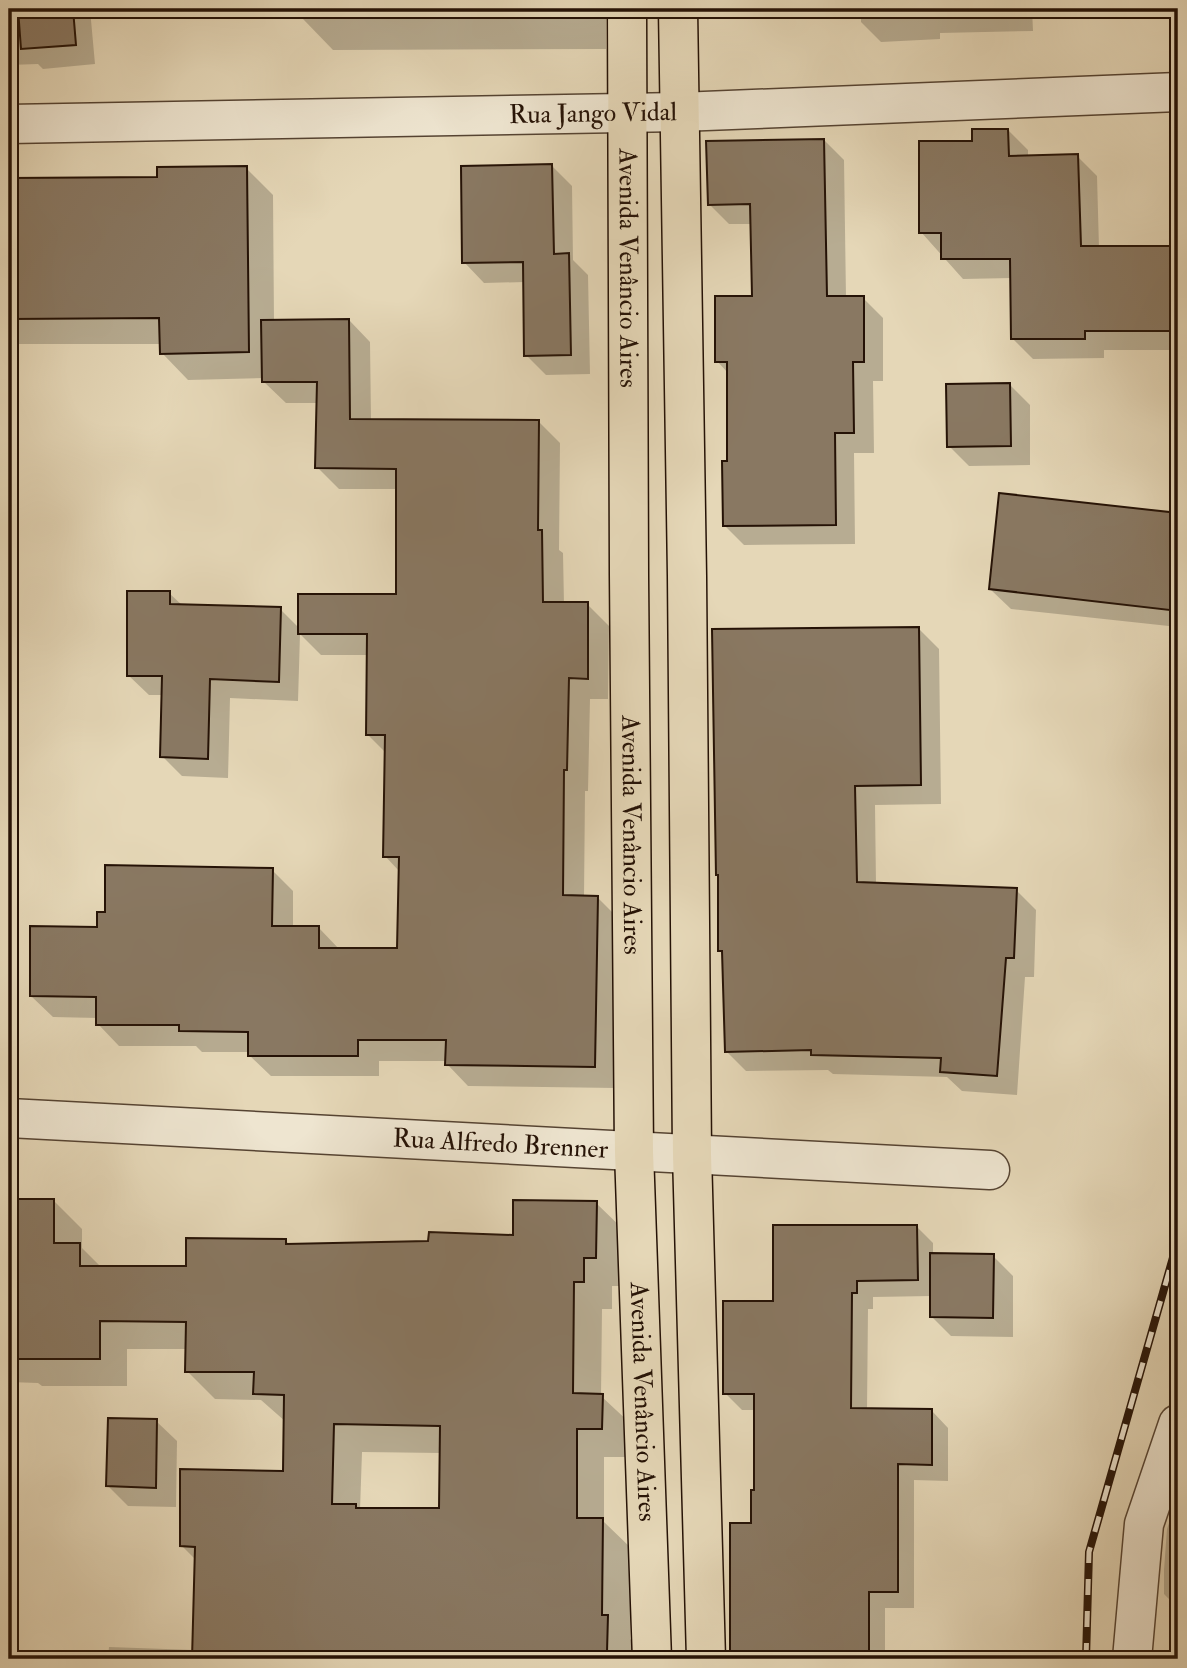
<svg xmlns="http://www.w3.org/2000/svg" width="1187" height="1668" viewBox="0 0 1187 1668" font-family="'IM FELL Double Pica',serif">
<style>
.shadow{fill:#0003;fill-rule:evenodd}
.building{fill:#897862;stroke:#251206;stroke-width:2;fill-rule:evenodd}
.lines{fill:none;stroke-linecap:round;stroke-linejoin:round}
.minor-casing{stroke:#554332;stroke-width:41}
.major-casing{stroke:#251206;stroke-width:41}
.minor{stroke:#eee5d0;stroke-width:38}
.major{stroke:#e5d7b7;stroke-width:38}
.rail-casing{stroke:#251206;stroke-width:8}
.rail{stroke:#eee5d0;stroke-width:5;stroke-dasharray:16;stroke-linecap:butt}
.labels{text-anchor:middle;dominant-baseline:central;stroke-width:7;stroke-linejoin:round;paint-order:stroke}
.street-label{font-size:26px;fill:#251206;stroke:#eee5d0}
</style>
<rect width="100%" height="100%" fill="#e5d7b7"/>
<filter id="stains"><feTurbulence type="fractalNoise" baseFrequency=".00286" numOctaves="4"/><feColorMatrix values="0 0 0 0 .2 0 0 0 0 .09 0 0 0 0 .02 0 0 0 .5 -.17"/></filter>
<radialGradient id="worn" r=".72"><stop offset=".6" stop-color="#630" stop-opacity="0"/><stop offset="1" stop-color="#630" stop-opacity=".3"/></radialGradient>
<!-- shadow -->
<g class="shadow">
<polygon points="9,9 90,9 95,64 43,69 38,64 9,65"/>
<polygon points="303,9 606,9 606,49 333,50 303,19"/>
<polygon points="861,9 1032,9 1033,31 940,33 940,39 881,42 861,22"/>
<polygon points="1168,9 1178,9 1178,18 1177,18"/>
<polygon points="1008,130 1028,150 1028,157 1077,156 1097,176 1099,248 1178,248 1178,350 1104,350 1104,358 1033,359 1013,339 1012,278 963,279 921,232 974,143"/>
<polygon points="824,140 844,160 846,298 863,298 883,318 883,381 873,381 874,453 854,453 855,544 744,545 724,525 728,463 728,373 717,361 754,298 752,224 729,224 709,204"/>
<polygon points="552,166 572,186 573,260 588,275 590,374 546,375 526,355 525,282 484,283 464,262"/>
<polygon points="246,168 273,195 274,322 349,320 370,342 371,421 539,422 560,443 559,550 563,553 564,604 587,604 609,626 608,699 590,699 588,791 585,791 584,897 597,897 619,919 616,1088 468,1086 447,1064 447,1061 379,1061 379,1076 271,1076 249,1055 249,1052 202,1052 196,1046 119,1046 98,1024 98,1018 53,1017 31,996 98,929 272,870 293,891 293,927 318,927 340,950 399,950 400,872 385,856 386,753 367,734 369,655 321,655 300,634 298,701 230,698 228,778 182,776 162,756 163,695 149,695 128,675 169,593 183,606 280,609 299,628 398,596 398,489 339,489 317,467 318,403 286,403 264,382 264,378 188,380 162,353 162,344 9,344 9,180 159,178"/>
<polygon points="1010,385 1030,405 1030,465 969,466 949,446"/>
<polygon points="1001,495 1178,515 1178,627 1011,609 990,589"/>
<polygon points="919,629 939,649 941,804 875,805 876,885 1016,890 1036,910 1034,977 1025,977 1017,1095 962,1091 947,1077 833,1074 828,1070 746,1071 726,1051 724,954 720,950"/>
<path d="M9,1200H53L82,1229V1248L102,1268H188L285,1240L291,1246L430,1243L514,1237L596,1203L625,1231L624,1286H612V1309H602L601,1396L631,1424L630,1457H604V1522L631,1548L630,1639L636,1645L635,1659H108L109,1647L194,1650L196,1560L182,1546L285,1473L286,1422L261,1400L215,1399L187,1371V1349H127V1386H42L38,1383L9,1382ZM362,1452L441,1453V1510H360Z"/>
<polygon points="917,1227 933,1243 933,1255 993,1256 1013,1276 1013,1337 951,1336 931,1316 931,1296 873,1297 873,1309 868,1309 867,1410 932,1411 948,1428 948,1481 914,1480 914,1608 885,1608 885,1659 731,1659 732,1525 753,1525 756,1492 756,1410 742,1410 725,1393 775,1303"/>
<polygon points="156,1421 177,1441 176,1507 128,1506 108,1486"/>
<polygon points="1178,1497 1178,1608 1164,1594 1164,1570 1167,1529 1170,1520 1174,1520 1175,1507"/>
<polygon points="9,1657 55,1659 9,1659"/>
</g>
<!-- building -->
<g class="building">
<polygon points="18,9 73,9 76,45 21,49"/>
<polygon points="972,129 1008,129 1009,156 1078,154 1081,246 1178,246 1178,331 1085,331 1085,339 1011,339 1010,259 941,259 941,233 919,233 919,141 972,141"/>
<polygon points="824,139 827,296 864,296 864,362 853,362 854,433 835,433 836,525 723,526 722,461 727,461 727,362 715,362 715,296 752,296 750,204 708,205 706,141"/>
<polygon points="552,164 554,254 569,253 571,355 524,356 523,262 462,263 461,166"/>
<polygon points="247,166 249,352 160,354 159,318 9,319 9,178 157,177 157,167"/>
<polygon points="349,319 350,419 539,420 538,530 542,530 543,602 588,602 588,679 569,678 567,770 564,770 563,895 598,896 595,1067 445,1065 446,1040 358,1040 358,1056 248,1056 248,1032 179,1031 179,1025 96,1025 96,997 30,996 30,926 97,927 97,912 105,912 105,865 273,868 272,926 319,926 319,948 397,948 399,857 383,857 385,735 366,735 367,634 298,634 298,594 396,594 396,469 315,468 317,382 262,382 261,320"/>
<polygon points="1010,383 1011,446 947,447 946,384"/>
<polygon points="999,493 1178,513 1178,611 989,589"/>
<polygon points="127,591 170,591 170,604 281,607 279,682 210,679 208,759 160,757 162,676 127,676"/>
<polygon points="919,627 921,785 855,786 857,882 1017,888 1014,958 1006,958 997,1076 940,1072 941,1058 811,1055 811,1050 725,1052 722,951 718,951 718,875 716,875 712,629"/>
<path d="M14,1199H54V1243H80V1266H186V1238L286,1239V1244L428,1241L429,1232L513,1235V1200L597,1201L596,1258H584V1282H574L573,1393L603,1394L602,1429H577V1518H603L602,1615H608L607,1652H601V1659H192L195,1547L180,1546V1469L283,1471L284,1395L253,1394L254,1372H185L186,1322L100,1321V1359H11ZM334,1424L440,1426L439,1508H356V1504H332Z"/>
<polygon points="773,1225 917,1225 918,1280 857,1281 857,1293 852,1293 851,1408 932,1409 932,1465 898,1464 898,1592 869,1592 869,1659 730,1659 730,1523 751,1523 751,1490 754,1490 754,1394 723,1394 723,1301 773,1301"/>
<polygon points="930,1253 994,1254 993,1318 930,1317"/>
<polygon points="108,1418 157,1419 156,1488 106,1486"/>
</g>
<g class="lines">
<!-- minor casing -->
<g class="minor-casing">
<g id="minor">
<path id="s1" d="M9,124L680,112L1178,92"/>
<path id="s2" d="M9,1118L990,1170"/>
<polyline points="1132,1659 1144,1524 1178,1424"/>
</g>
</g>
<!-- major casing -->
<g class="major-casing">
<g id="major">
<path id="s3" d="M627,9L629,575L634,1152L652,1659"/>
<polyline points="678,9 687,576 692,1154 706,1659"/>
</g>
</g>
<!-- minor -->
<use href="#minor" class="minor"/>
<!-- major -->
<use href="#major" class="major"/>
<!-- rail casing -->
<g class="rail-casing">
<polyline id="rail" points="1086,1659 1089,1552 1178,1240"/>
</g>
<!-- rail -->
<use href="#rail" class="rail"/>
</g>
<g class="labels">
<!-- street labels -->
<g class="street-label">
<text stroke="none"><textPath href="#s1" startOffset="584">Rua Jango Vidal</textPath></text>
<text stroke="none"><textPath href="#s3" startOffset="259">Avenida Venâncio Aires</textPath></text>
<text stroke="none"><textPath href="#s3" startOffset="826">Avenida Venâncio Aires</textPath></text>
<text stroke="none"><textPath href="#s2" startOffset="492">Rua Alfredo Brenner</textPath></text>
<text stroke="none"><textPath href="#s3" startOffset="1393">Avenida Venâncio Aires</textPath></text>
</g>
</g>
<!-- margin -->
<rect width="1187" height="1668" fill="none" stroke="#e5d7b7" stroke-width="35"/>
<rect x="10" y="10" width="1166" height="1647" fill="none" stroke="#251206" stroke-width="3.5"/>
<rect x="18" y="18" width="1152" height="1633" fill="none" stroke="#251206" stroke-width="2"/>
<rect width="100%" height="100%" filter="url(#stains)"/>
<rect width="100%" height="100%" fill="url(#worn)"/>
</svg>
